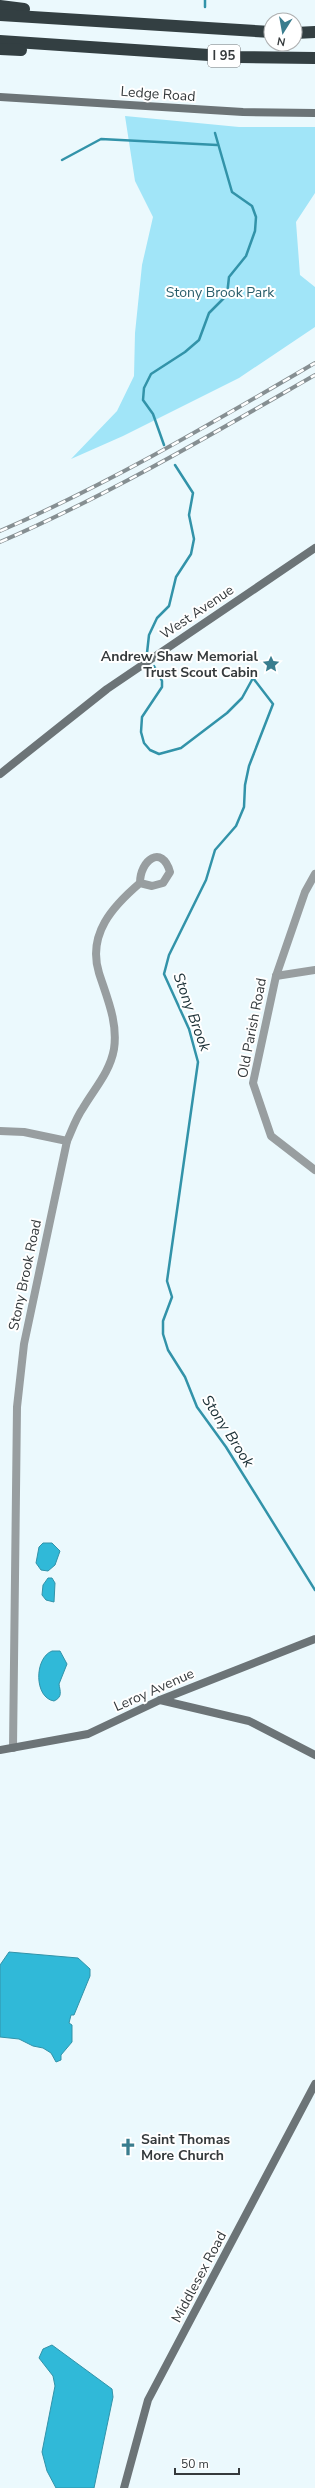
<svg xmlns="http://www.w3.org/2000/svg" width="315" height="2488" viewBox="0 0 315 2488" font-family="'Nunito Sans',sans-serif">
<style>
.green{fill:#a1e5f8}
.water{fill:#30b9d8;stroke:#3293a9}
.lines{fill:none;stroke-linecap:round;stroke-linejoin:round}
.stream{stroke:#3293a9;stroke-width:2.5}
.street{stroke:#989ea0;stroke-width:8}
.secondary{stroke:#6c7477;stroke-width:8}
.highway{stroke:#333f42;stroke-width:12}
.rail-casing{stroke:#868f92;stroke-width:4}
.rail{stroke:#fff;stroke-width:2.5;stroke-dasharray:8;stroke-linecap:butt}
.labels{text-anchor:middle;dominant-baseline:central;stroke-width:4;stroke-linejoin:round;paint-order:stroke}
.shield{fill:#fff;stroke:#727576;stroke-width:1}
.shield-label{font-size:13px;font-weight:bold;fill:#353a3c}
.street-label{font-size:14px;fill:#353a3c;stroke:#fff}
.park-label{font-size:14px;fill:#295e6b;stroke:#fff}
.poi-label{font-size:14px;font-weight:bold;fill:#353a3c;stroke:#fff;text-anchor:end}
.water-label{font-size:15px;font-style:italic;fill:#182e34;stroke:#fff}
</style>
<rect width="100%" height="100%" fill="#ebf9fd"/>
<!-- green -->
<polygon class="green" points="125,116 239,127 315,127 315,193 296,222 300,275 315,287 315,327 239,378 123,436 71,459 117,411 134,376 135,333 142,265 153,217 135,181"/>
<!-- water -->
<g class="water">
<polygon points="43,1543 52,1543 60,1551 55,1565 48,1571 41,1570 36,1563 39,1547"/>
<polygon points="48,1578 52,1578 55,1583 54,1602 46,1600 42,1595 43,1585"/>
<path d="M52,1651H60L67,1664L59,1684C60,1691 63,1697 54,1701C34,1698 34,1658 52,1651Z"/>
<polygon points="9,1952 78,1958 90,1969 90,1976 74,2015 71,2015 69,2023 72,2025 72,2042 61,2055 61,2060 56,2062 51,2053 43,2048 33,2046 19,2039 0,2037 0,1965"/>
<polygon points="52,2345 112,2389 113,2397 94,2488 56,2488 47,2471 42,2452 55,2386 53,2376 39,2358 43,2349"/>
</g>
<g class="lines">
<!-- stream -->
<g class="stream">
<polyline points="205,0 205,7"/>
<polyline points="62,160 101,139 217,145"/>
<polyline points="164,445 153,414 143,400 144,388 151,374 185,352 199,340 209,313 227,295 229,277 246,256 255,231 256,217 252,206 232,192 215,133"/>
<polyline points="147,653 149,635 157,618 169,606 176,577 191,554 194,539 189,515 193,493 175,465"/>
<polyline points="154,666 162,681 162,687 142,717 141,732 144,743 150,750 159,754 181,748 227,713 242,698 253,678 273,704 249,766 245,785 244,807 236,826 215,850 206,880 169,955 164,974 189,1029 198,1062 167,1281 172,1297 163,1321 163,1334 168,1350 185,1377 197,1407 226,1447 315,1590"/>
</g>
<!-- street -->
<g class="street">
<polyline points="315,874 305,892 276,976 253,1083 271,1136 315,1170"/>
<polyline points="276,976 315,970"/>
<polyline points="0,1131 24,1132 67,1141"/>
<path d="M13,1748L17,1407L24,1344L67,1141C72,1130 76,1118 83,1108C94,1089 110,1072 114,1049C118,1022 107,998 99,973C87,934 113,906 140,883C140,860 162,844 170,872L163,883L152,886L140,883"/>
</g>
<!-- secondary -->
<g class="secondary">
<polyline points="0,97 243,112 315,113"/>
<polyline points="0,774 107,689 315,548"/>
<polyline points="160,1700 249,1721 315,1755"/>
<polyline points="0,1750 88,1734 160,1700 315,1639"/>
<polyline points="124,2488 148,2400 315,2084"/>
</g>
<!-- highway -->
<g class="highway">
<polyline points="0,6 24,9"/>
<polyline points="0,15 271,32"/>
<polyline points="295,33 315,32"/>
<polyline points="0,41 239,57 315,58"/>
<polyline points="0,49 21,50"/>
</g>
<!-- rail casing -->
<g class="rail-casing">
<g id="rail">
<path d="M0,531C109,484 212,423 315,363"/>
<path d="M0,542C109,495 212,434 315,375"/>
</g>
</g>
<!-- rail -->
<use href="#rail" class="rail"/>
</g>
<!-- icons -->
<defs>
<g id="sight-bare" transform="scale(1.38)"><path d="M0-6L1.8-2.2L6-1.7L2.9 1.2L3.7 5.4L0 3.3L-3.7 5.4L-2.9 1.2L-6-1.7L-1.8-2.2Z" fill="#3a7d8e" stroke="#fff" stroke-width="2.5" paint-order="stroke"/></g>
<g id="church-bare" transform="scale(1.38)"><path d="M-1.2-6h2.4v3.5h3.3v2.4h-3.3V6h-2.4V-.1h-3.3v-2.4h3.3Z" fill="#3a7d8e" stroke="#fff" stroke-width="2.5" paint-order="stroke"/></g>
</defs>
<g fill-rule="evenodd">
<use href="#sight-bare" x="271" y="664"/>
<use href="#church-bare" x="128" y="2147"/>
</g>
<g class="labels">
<!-- shield labels -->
<rect class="shield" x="208" y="45" width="32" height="22" rx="3"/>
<g class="shield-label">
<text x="224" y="56">I 95</text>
</g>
<!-- street labels -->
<g class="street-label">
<text transform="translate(158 94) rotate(4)">Ledge Road</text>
<text transform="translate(197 612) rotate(-34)">West Avenue</text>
<text transform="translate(252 1028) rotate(-79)">Old Parish Road</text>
<text transform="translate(25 1275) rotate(-78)">Stony Brook Road</text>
<text transform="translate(154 1690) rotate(-24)">Leroy Avenue</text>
<text transform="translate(199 2277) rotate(-62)">Middlesex Road</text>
</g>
<!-- park labels -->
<g class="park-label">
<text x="220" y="292">Stony Brook Park</text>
</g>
<!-- poi labels -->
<g class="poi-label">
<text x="258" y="656">Andrew Shaw Memorial<tspan x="258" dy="16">Trust Scout Cabin</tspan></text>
<text x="141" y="2139" text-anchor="start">Saint Thomas<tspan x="141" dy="16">More Church</tspan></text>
</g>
<!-- water labels -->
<g class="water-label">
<text transform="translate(192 1012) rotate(70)">Stony Brook</text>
<text transform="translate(228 1431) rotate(57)">Stony Brook</text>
</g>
</g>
<!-- north arrow -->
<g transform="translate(283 32) rotate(191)"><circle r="19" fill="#ffffff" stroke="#aeb0b1"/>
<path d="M0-3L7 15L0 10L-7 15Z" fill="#3a7d8e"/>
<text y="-6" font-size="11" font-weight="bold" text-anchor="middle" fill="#353a3c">N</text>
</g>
<!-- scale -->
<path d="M175 2468v6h64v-6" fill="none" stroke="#353a3c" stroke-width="2"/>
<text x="181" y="2468" font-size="12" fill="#353a3c" stroke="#ffffff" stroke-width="3" paint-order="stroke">50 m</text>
</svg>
